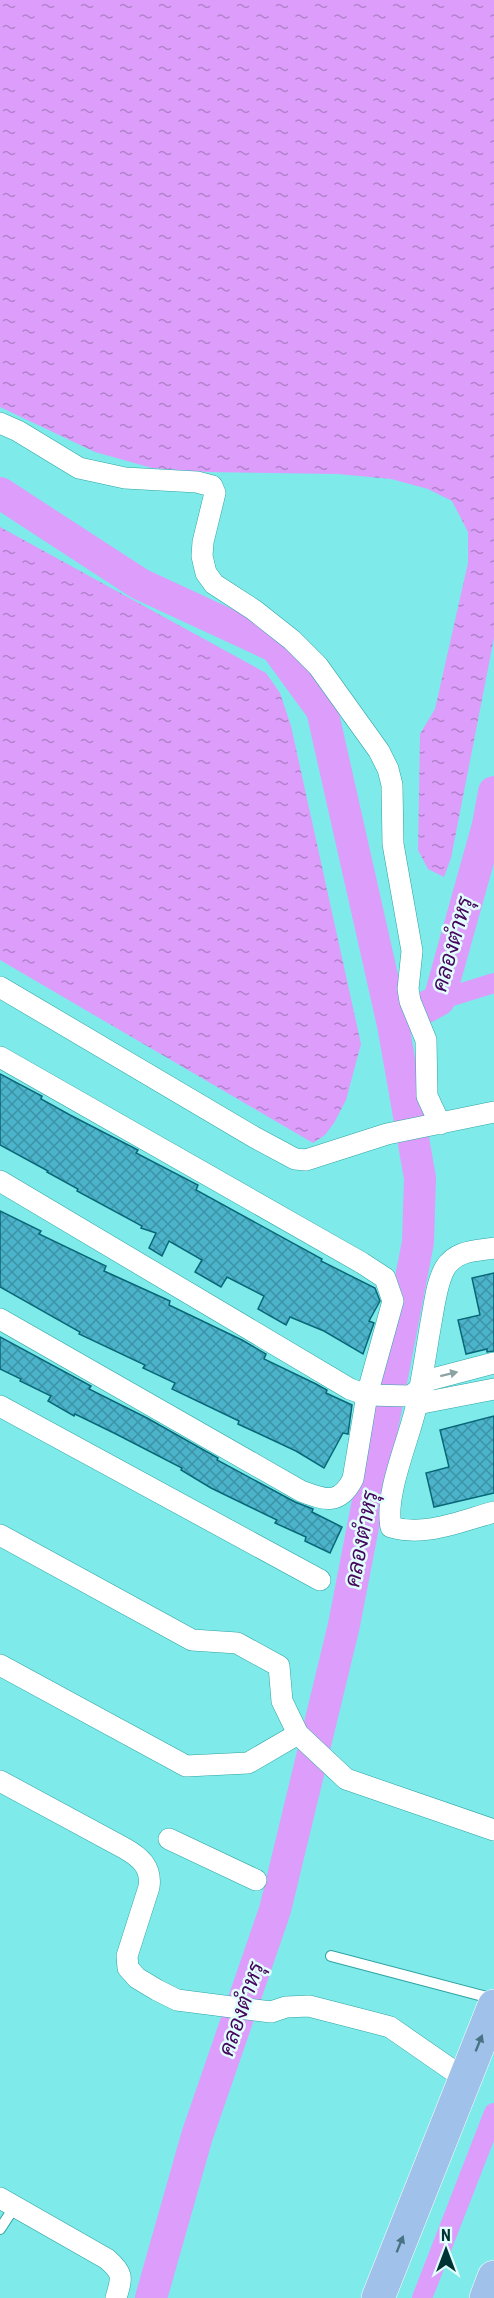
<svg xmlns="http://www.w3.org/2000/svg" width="494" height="2298" viewBox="0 0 494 2298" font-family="'Roboto Condensed',Sarabun,sans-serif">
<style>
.water{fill:url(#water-ripples)}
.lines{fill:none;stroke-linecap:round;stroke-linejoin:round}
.canal{stroke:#dd9dfb;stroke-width:20}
.river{stroke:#dd9dfb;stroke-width:32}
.building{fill:url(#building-cross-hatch);stroke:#096777;stroke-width:1.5}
.lane-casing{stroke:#2da4a4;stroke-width:12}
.street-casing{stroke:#2da4a4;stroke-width:22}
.primary-casing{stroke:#fff;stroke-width:34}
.lane{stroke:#fff;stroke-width:10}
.street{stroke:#fff;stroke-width:21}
.primary{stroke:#a0c1ea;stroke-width:33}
.oneway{fill:#8ca3a3}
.oneway2{fill:#487385}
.labels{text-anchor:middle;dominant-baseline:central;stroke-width:5;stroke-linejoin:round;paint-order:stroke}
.water-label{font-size:22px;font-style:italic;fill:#46055c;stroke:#e1fefd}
</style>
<defs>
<pattern id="water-ripples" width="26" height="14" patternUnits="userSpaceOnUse" patternTransform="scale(1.5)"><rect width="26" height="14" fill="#dd9dfb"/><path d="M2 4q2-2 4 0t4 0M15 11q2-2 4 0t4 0" fill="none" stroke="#b181cc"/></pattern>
<pattern id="building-cross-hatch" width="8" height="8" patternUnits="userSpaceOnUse" patternTransform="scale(1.5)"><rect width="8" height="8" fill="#4bb4cb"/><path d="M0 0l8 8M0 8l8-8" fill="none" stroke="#3c93a5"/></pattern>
</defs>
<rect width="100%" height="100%" fill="#7eebea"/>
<!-- water -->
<g class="water">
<polygon points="0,0 494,0 494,638 451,858 444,877 428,869 418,850 420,734 435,709 468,563 468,532 452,501 428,489 391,479 337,474 207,472 152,468 95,452 0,407"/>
<polygon points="0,527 266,673 280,693 291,726 361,1044 346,1100 334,1123 325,1135 313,1143 0,960"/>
</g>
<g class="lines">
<!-- canal -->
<g class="canal">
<polyline points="439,1000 494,983"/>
<polyline points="422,2298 494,2113"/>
</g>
<!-- river -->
<g class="river">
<polyline points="0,493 140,584 276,647 322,710 393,1025 420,1178 418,1242 344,1625 275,1910 197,2136 151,2298"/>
<polyline points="393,1025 439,1000 488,825 494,792"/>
</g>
</g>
<!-- building -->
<g class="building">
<polygon points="0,1074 42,1096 41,1099 70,1115 138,1150 136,1153 198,1185 196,1190 322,1259 321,1261 375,1288 380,1301 369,1321 374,1323 363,1354 324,1331 290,1317 286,1325 258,1309 264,1296 227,1277 221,1287 195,1272 202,1260 169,1241 162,1256 149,1248 156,1233 141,1228 142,1226 77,1191 78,1189 47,1172 48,1171 0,1145"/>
<polygon points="0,1211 41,1231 39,1234 106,1266 104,1271 170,1301 169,1305 242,1340 266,1354 264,1359 316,1384 327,1390 326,1393 352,1405 348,1434 343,1433 324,1468 296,1451 238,1424 239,1421 172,1389 175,1383 143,1368 145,1365 79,1334 80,1332 0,1287"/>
<polygon points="494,1273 494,1351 487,1352 487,1349 466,1354 458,1320 480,1315 472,1278"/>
<polygon points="0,1337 91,1386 89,1389 147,1418 218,1458 217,1460 295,1502 313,1509 312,1512 342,1527 330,1553 305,1541 306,1537 275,1523 277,1520 211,1488 181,1470 182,1468 116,1434 75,1414 74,1416 48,1401 51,1396 20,1381 21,1379 0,1369"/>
<polygon points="494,1416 494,1493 434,1507 426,1473 449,1467 440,1430"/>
</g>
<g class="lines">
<!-- lane casing -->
<g class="lane-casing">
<g id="lane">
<polyline points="331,1956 494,1999"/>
<polyline points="0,2229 15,2206"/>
</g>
</g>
<!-- street casing -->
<g class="street-casing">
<g id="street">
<polyline points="0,423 18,431 79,468 125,478 197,482 212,486 215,493 203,542 202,556 206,573 214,584 254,610 292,640 318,666 379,751 388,769 392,785 393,844 412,951 408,989 410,1001 426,1040 427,1096 440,1124"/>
<polyline points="0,987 254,1137 295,1159 306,1160 387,1134 494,1112"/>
<path d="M0,1057L362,1263L385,1278L393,1301L367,1395L353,1479C339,1506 325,1500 301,1491L0,1319"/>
<polyline points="0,1181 350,1389 367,1395 411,1396 429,1380 494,1363"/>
<path d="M494,1248C476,1251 456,1250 445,1268C437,1282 435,1301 432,1317C427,1345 423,1374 417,1403C410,1438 384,1493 391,1527C425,1537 461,1521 494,1512"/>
<polyline points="411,1396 417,1404 494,1389"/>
<polyline points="0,1406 320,1580"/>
<polyline points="0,1535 192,1640 237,1643 279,1666 282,1701 298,1734 346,1779 494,1830"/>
<polyline points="0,1665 186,1766 248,1763 298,1734"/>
<path d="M0,1781L124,1848C140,1857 152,1867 149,1887L127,1956L128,1968L137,1978L157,1990L177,2000L271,2012L286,2007L309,2006L375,2023L390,2027L465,2079"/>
<polyline points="169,1839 256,1880"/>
<path d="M0,2198L107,2259C124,2274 122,2277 116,2298"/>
</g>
</g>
<!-- primary casing -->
<g class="primary-casing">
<g id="primary">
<polyline points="378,2298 494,2006"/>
<polyline points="486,2298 494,2277"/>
</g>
</g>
<!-- lane -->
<use href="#lane" class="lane"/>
<!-- street -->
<use href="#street" class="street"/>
<!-- primary -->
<use href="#primary" class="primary"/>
</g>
<!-- one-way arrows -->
<defs><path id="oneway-solid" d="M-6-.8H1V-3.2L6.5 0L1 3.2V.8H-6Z" transform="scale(1.5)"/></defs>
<use class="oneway" href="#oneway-solid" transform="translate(449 1374) rotate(-14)"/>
<g class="oneway2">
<use href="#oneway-solid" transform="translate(479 2043) rotate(-68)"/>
<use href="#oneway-solid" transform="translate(400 2244) rotate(-68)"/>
</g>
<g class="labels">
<!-- water labels -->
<g class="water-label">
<text transform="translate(452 944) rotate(-74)">คลองตำหรุ</text>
<text transform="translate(361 1539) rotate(-79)">คลองตำหรุ</text>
<text transform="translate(241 2009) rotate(-71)">คลองตำหรุ</text>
</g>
</g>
<!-- north arrow -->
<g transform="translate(446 2250)" stroke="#e1fefd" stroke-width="4.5" paint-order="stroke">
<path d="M0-4.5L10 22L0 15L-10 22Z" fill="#003333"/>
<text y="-9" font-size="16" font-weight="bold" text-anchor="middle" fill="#003333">N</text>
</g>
</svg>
